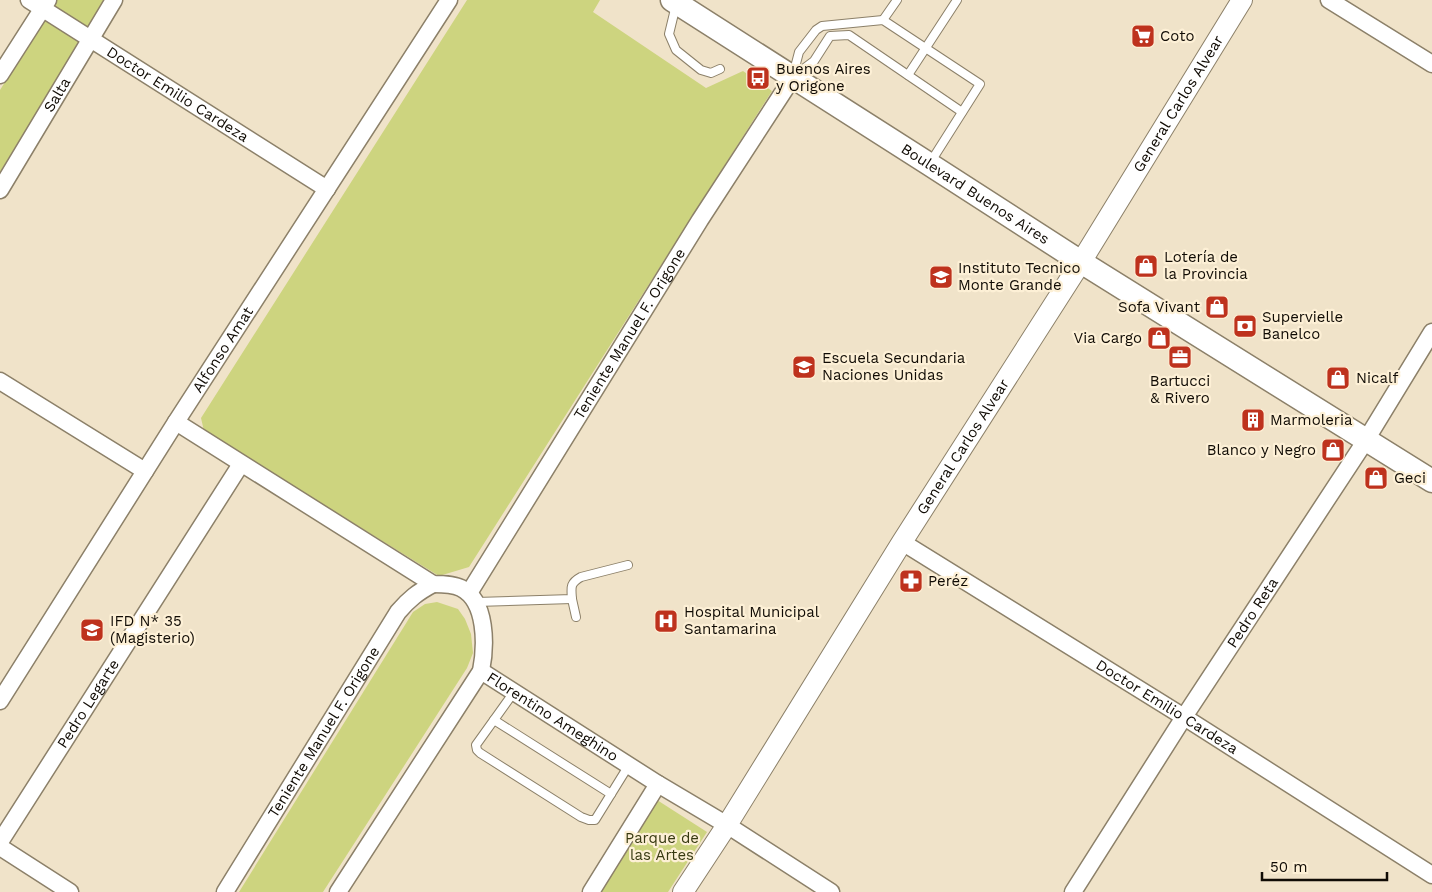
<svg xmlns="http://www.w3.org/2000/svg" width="1432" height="892" viewBox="0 0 1432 892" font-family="'Work Sans',sans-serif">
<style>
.green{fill:#cdd47f}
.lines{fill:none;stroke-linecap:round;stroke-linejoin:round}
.service-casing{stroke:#8c8069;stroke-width:10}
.minor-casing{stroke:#8c8069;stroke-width:19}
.tertiary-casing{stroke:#8c8069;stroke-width:22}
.secondary-casing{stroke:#8c8069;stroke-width:25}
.service{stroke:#fff;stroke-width:8}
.minor{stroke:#fff;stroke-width:16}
.tertiary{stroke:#fff;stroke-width:20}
.secondary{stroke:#fff;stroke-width:22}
.labels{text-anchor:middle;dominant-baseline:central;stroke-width:4.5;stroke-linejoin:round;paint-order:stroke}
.poi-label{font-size:15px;fill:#100b04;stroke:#fdf0d6;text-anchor:start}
.street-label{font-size:15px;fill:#100b04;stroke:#fdf0d6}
.park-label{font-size:15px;fill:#383a12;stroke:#fdf0d6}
</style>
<rect width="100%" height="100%" fill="#f0e3c9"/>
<!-- green -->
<g class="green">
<polygon points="56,0 106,0 0,172 0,90"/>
<polygon points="467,0 600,0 593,12 706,88 743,71 772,91 469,567 439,576 204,431 201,418"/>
<polygon points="437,602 458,609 465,619 471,634 473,653 467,668 323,892 239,892 413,612 425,604"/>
<polygon points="657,800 707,832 668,892 600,892"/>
</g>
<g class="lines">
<!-- service casing -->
<g class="service-casing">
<g id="service">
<polyline points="676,5 669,34 676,50 701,70 711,73 720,69"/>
<polyline points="883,20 897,0"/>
<polyline points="793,75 799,52 816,30 822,26 883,20 980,84 930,163"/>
<polyline points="908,75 957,0"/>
<polyline points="794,76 814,61 830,36 849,35 962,112"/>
<polyline points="572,599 576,617"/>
<path d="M476,602L572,599C571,587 570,583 581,577L628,565"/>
<polyline points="514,692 476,745 477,750 480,753 581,817 589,820 595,820 629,765"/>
<polyline points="494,720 611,794"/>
</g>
</g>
<!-- minor casing -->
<g class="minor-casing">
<g id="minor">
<path id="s1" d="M29,0L327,189"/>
<polyline points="1329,0 1432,64"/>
<polyline points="0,75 48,0"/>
<path id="s2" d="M0,190L114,0"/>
<polyline points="0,381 145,471"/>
<path d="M176,422L433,584C442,584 453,584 461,588C487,601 486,646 481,671L338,892"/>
<path id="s3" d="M902,542L1184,717L1432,875"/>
<path id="s4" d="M469,593L700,220L793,77"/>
<path id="s5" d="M481,671L658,784L727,825L831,892"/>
<path id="s6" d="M0,701L176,422L449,0"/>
<path id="s7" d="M0,842L241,464"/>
<polyline points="0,847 70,892"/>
<path id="s8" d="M225,892L398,612C409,599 418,592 433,584"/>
<polyline points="591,892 658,784"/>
<path id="s9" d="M1073,892L1184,717L1366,440L1432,332"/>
</g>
</g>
<!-- tertiary casing -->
<g class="tertiary-casing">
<g id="tertiary">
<path id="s10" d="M683,892L727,825L902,542L1081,262L1242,0"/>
</g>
</g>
<!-- secondary casing -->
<g class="secondary-casing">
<g id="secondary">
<path id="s11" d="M672,0L929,164L1081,262L1432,481"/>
</g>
</g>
<!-- service -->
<use href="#service" class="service"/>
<!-- minor -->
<use href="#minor" class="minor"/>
<!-- tertiary -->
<use href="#tertiary" class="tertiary"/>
<!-- secondary -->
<use href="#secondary" class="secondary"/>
</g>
<!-- icons -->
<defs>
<g id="supermarket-square" transform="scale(1.25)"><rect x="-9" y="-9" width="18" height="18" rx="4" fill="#be321d" stroke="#fdf0d6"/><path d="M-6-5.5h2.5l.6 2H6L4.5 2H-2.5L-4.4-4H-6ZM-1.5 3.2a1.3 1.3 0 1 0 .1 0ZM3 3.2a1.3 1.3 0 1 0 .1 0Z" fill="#fff"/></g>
<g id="bus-square" transform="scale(1.25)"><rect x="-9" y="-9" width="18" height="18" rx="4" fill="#be321d" stroke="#fdf0d6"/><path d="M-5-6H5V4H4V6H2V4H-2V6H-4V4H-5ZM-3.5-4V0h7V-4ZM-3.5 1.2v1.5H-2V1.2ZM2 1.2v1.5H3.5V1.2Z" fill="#fff"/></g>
<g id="shop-square" transform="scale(1.25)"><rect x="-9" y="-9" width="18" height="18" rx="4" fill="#be321d" stroke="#fdf0d6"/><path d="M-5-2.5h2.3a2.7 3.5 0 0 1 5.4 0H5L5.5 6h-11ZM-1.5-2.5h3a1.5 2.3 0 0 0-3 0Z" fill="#fff"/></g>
<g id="school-square" transform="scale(1.25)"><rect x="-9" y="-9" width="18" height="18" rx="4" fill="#be321d" stroke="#fdf0d6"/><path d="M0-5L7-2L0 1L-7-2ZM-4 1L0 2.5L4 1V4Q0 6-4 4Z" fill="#fff"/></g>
<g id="bank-square" transform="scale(1.25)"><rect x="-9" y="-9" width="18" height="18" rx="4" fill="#be321d" stroke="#fdf0d6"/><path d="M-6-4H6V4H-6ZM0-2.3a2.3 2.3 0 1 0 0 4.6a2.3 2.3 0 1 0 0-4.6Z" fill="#fff"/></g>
<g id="office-square" transform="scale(1.25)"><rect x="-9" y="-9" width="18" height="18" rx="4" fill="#be321d" stroke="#fdf0d6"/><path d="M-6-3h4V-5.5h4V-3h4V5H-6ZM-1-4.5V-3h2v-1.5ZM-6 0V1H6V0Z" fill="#fff"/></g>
<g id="building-square" transform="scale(1.25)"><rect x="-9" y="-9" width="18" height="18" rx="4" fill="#be321d" stroke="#fdf0d6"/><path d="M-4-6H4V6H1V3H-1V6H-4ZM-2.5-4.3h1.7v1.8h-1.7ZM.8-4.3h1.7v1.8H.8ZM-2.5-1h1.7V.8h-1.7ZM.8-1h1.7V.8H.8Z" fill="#fff"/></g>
<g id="pharmacy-square" transform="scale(1.25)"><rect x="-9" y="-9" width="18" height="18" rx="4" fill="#be321d" stroke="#fdf0d6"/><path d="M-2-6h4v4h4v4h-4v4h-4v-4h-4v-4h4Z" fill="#fff"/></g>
<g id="hospital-square" transform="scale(1.25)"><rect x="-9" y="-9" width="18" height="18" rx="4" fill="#be321d" stroke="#fdf0d6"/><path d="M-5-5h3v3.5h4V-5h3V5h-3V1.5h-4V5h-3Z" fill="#fff"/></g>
</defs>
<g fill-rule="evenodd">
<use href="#supermarket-square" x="1143" y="36"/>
<use href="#bus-square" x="758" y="78"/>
<use href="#shop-square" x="1146" y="266"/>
<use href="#school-square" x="941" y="277"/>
<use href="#shop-square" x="1217" y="307"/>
<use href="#bank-square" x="1245" y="326"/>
<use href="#shop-square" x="1159" y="338"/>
<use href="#office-square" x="1180" y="357"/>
<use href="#school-square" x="804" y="367"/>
<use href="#shop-square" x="1338" y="378"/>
<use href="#building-square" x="1253" y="420"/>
<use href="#shop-square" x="1333" y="450"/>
<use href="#shop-square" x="1376" y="478"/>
<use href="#pharmacy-square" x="911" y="581"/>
<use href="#hospital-square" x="666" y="621"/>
<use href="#school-square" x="92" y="630"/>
</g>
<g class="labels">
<!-- poi labels -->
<g class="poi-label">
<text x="1160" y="36">Coto</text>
<text x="776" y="69">Buenos Aires<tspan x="776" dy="17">y Origone</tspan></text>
<text x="1164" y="257">Lotería de<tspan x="1164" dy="17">la Provincia</tspan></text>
<text x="958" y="268">Instituto Tecnico<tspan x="958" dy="17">Monte Grande</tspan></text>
<text x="1200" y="307" text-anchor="end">Sofa Vivant</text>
<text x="1262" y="317">Supervielle<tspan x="1262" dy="17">Banelco</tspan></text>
<text x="1142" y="338" text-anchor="end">Via Cargo</text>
<text x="822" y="358">Escuela Secundaria<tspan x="822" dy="17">Naciones Unidas</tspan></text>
<text x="1356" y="378">Nicalf</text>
<text x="1180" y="381" text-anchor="middle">Bartucci<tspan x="1180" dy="17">&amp; Rivero</tspan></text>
<text x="1270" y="420">Marmoleria</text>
<text x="1316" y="450" text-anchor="end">Blanco y Negro</text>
<text x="1394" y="478">Geci</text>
<text x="928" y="581">Peréz</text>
<text x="684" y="612">Hospital Municipal<tspan x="684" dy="17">Santamarina</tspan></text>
<text x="110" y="621">IFD N* 35<tspan x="110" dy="17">(Magisterio)</tspan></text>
</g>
<!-- street labels -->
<g class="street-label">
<text stroke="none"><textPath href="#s2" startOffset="111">Salta</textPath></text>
<text stroke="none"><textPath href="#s1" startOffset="176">Doctor Emilio Cardeza</textPath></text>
<text stroke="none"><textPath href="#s10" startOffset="931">General Carlos Alvear</textPath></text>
<text stroke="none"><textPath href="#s11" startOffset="360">Boulevard Buenos Aires</textPath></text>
<text stroke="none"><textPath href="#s4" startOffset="305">Teniente Manuel F. Origone</textPath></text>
<text stroke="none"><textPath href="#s6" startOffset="416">Alfonso Amat</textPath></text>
<text stroke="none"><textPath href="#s10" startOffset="526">General Carlos Alvear</textPath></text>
<text stroke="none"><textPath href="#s9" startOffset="332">Pedro Reta</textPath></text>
<text stroke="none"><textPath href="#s7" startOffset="164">Pedro Legarte</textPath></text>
<text stroke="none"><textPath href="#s3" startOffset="312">Doctor Emilio Cardeza</textPath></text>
<text stroke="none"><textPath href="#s5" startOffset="85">Florentino Ameghino</textPath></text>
<text stroke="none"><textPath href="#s8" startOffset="188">Teniente Manuel F. Origone</textPath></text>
</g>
<!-- park labels -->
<g class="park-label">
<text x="662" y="838">Parque de<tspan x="662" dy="17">las Artes</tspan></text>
</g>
</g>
<!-- scale -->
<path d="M1262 872v8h125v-8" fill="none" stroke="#100b04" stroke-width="2.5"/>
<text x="1270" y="872" font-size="15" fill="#100b04" stroke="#fdf0d6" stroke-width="4" paint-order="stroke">50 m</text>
</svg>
